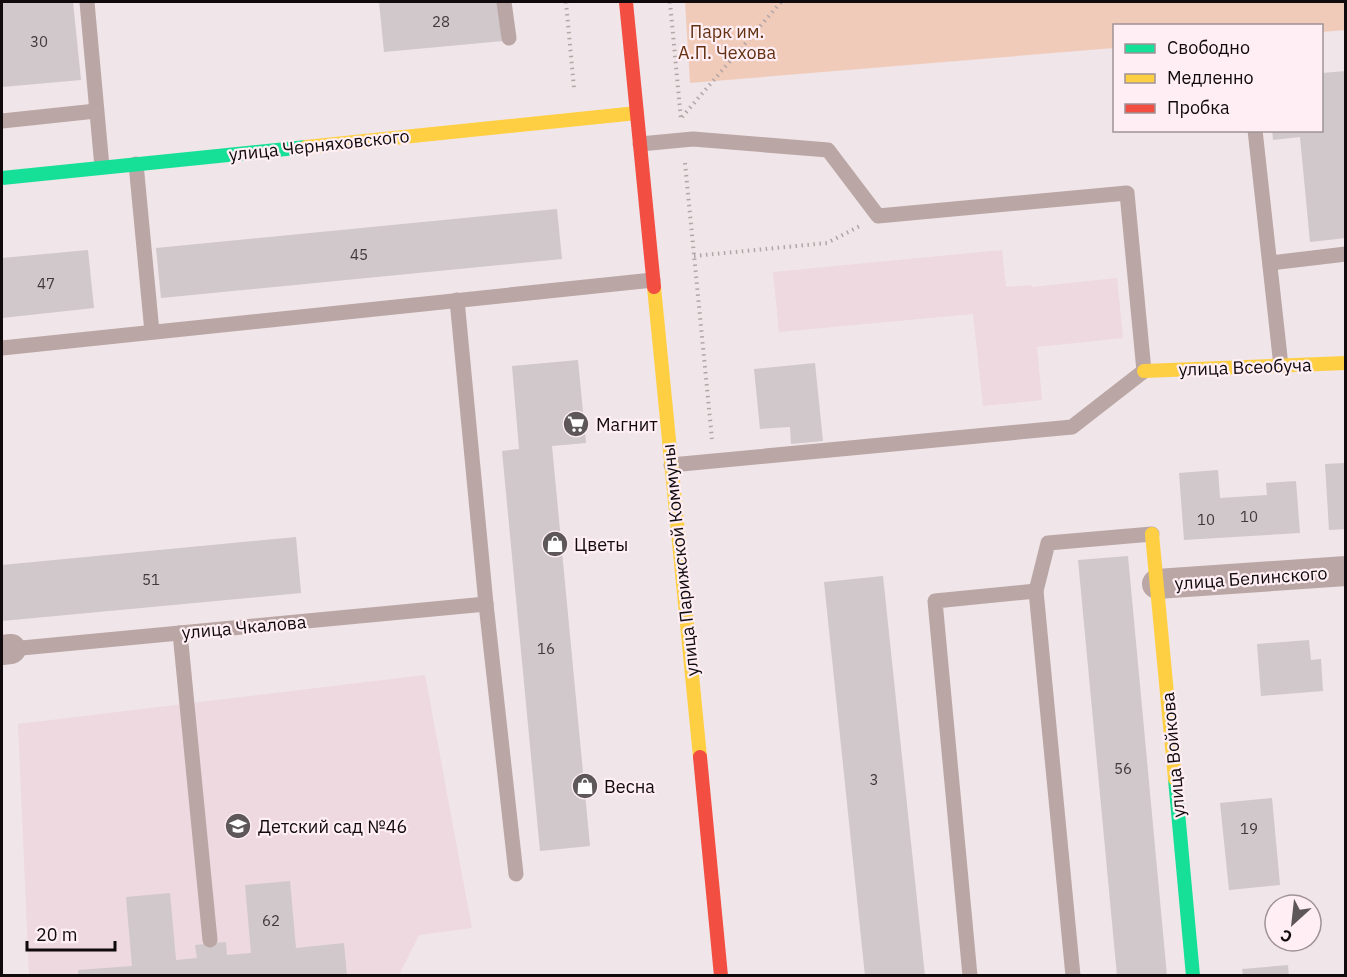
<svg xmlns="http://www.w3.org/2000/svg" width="1347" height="977" viewBox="0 0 1347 977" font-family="'IBM Plex Sans',sans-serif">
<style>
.built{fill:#edd9df}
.green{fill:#f1cbba}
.building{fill:#d0c8cb}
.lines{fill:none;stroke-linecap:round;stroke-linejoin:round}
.path{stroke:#b4a6a7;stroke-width:4;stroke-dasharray:1.5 4.5;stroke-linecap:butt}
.lane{stroke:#baa6a5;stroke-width:15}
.street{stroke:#baa6a5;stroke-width:30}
.fast{stroke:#16e098;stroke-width:14}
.slow{stroke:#ffcf43;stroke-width:14}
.jam{stroke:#f24e42;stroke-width:14}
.labels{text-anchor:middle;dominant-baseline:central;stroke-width:4.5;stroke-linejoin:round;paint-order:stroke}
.number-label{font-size:15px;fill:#403a3c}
.park-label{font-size:18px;fill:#633112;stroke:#ffeff4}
.street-label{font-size:18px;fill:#100a0c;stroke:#ffeff4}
.poi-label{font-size:18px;fill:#100a0c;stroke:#ffeff4;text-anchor:start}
</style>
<rect width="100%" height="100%" fill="#f0e5e8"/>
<!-- built -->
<g class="built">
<polygon points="1002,250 1006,287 1031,285 1032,287 1117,278 1123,338 1037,347 1042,400 983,406 973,314 779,332 773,272"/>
<polygon points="425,675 472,928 419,935 399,975 29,975 18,724"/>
</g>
<!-- green -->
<polygon class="green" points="685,2 1345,2 1346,30 1322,32 1322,26 1114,26 1114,48 690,83"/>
<!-- building -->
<g class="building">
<polygon points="2,2 73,2 81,80 2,87"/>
<polygon points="379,2 500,2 503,41 384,52"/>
<polygon points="1346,71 1346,238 1310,242 1300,137 1273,140 1272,130 1322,130 1322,73"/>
<polygon points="557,209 562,259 161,298 156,248"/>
<polygon points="88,250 94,308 2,318 2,258"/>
<polygon points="578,360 586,443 552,446 590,846 540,851 502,451 519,449 512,366"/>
<polygon points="815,363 823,441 791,444 790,427 760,429 754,369"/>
<polygon points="1346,463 1346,529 1329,530 1325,464"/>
<polygon points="1218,470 1220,498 1267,495 1266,483 1296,481 1300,533 1184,540 1179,473"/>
<polygon points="296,537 301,593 2,621 2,565"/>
<polygon points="1128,556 1167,976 1117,976 1078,560"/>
<polygon points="883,576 925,976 865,976 824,582"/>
<polygon points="1309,640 1311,660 1321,659 1323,691 1261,696 1257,644"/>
<polygon points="1272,798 1280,885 1229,890 1220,803"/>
<polygon points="290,881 296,948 344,943 347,976 78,976 78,970 132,966 126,897 170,893 176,960 197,958 195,945 226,942 227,955 251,953 245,885"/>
<polygon points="1288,965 1289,976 1243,976 1242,969"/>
</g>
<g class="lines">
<!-- path -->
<g class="path">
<polyline points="566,2 574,88"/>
<polyline points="670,2 681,120"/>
<polyline points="682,117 781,2"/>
<polyline points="685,163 712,439"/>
<polyline points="694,256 827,243 860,226"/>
</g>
<!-- lane -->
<g class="lane">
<polyline points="87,2 102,167"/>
<polyline points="504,2 509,38"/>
<polyline points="2,121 96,111"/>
<polyline points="1255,130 1281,366"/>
<polyline points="640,144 693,139 828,150 878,216 1127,193 1144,371 1072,427 671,465"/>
<polyline points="136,164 152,332"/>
<polyline points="1270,263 1346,254"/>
<polyline points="457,300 486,604 516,874"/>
<polyline points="2,348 653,280"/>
<polyline points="1036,591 1048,543 1152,534"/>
<polyline points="180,633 210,940"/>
<polyline points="11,649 486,604"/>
<polyline points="970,976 935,601 1036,591 1073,976"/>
</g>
<!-- street -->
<g class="street">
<polyline points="1157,584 1346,571"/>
<polyline points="2,650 11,649"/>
</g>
<!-- fast -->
<g class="fast">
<polyline points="2,178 306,147"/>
<polyline points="1175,779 1193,976"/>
</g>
<!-- slow -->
<g class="slow">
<polyline points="306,147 637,113"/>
<polyline points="654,287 700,757"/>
<polyline points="1144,371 1346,363"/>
<polyline points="1152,534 1175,779"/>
</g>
<!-- jam -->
<g class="jam">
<polyline points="626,2 654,287"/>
<polyline points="700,757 721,976"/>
</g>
</g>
<!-- icons -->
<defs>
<g id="supermarket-disc" transform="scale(1.35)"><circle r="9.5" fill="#5e5759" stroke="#ffeff4"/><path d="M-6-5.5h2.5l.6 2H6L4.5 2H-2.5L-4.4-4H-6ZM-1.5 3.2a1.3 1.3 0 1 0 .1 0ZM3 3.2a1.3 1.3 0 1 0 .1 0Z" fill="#fff"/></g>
<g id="shop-disc" transform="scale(1.35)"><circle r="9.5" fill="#5e5759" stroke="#ffeff4"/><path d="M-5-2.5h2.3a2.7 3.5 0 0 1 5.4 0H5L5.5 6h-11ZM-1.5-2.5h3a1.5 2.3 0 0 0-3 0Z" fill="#fff"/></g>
<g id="school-disc" transform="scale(1.35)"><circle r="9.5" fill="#5e5759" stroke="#ffeff4"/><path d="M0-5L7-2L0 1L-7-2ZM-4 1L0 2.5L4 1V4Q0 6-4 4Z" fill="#fff"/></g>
</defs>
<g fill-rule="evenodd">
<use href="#supermarket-disc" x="576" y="424"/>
<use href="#shop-disc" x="555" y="544"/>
<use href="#shop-disc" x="585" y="786"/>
<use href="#school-disc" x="238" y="826"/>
</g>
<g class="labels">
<!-- number labels -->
<g class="number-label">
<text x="441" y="21">28</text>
<text x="39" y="41">30</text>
<text x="359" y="254">45</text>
<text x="46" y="283">47</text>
<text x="1249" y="516">10</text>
<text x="1206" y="519">10</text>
<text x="151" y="579">51</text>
<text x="546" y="648">16</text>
<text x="1123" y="768">56</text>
<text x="874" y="779">3</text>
<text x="1249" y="828">19</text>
<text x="271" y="920">62</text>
</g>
<!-- park labels -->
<g class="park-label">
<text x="727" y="31">Парк им.<tspan x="727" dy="21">А.П. Чехова</tspan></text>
</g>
<!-- street labels -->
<g class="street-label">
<text transform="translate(319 145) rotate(-6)">улица Черняховского</text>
<text transform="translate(1245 367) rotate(-2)">улица Всеобуча</text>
<text transform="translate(680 560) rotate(-96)">улица Парижской Коммуны</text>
<text transform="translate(1251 578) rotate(-4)">улица Белинского</text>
<text transform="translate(244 627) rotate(-5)">улица Чкалова</text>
<text transform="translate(1173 755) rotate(-95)">улица Войкова</text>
</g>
<!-- poi labels -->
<g class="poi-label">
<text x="596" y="424">Магнит</text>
<text x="574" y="544">Цветы</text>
<text x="604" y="786">Весна</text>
<text x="258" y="826">Детский сад №46</text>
</g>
</g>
<!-- border -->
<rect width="1347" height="977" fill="none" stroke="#100a0c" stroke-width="6"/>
<!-- legend -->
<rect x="1113" y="24" width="210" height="108" fill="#ffeff4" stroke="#9f9397" stroke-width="1.5"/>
<rect x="1125" y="44" width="30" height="9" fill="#16e098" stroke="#9f9397" stroke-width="1.5"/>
<text x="1167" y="54" font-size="18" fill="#100a0c">Свободно</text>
<rect x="1125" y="74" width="30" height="9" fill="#ffcf43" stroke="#9f9397" stroke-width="1.5"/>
<text x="1167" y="84" font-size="18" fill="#100a0c">Медленно</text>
<rect x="1125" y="104" width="30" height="9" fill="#f24e42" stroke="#9f9397" stroke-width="1.5"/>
<text x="1167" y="114" font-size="18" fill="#100a0c">Пробка</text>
<!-- north arrow -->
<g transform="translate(1293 923) rotate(207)"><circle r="28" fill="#ffeff4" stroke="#9f9397" stroke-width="1.5"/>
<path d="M0-4.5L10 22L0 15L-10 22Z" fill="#5e5759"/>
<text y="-9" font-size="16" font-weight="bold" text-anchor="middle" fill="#100a0c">С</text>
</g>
<!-- scale -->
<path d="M27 941v9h88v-9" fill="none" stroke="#100a0c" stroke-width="3"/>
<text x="36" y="941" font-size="18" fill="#100a0c" stroke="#ffeff4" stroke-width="4.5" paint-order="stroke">20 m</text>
</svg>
